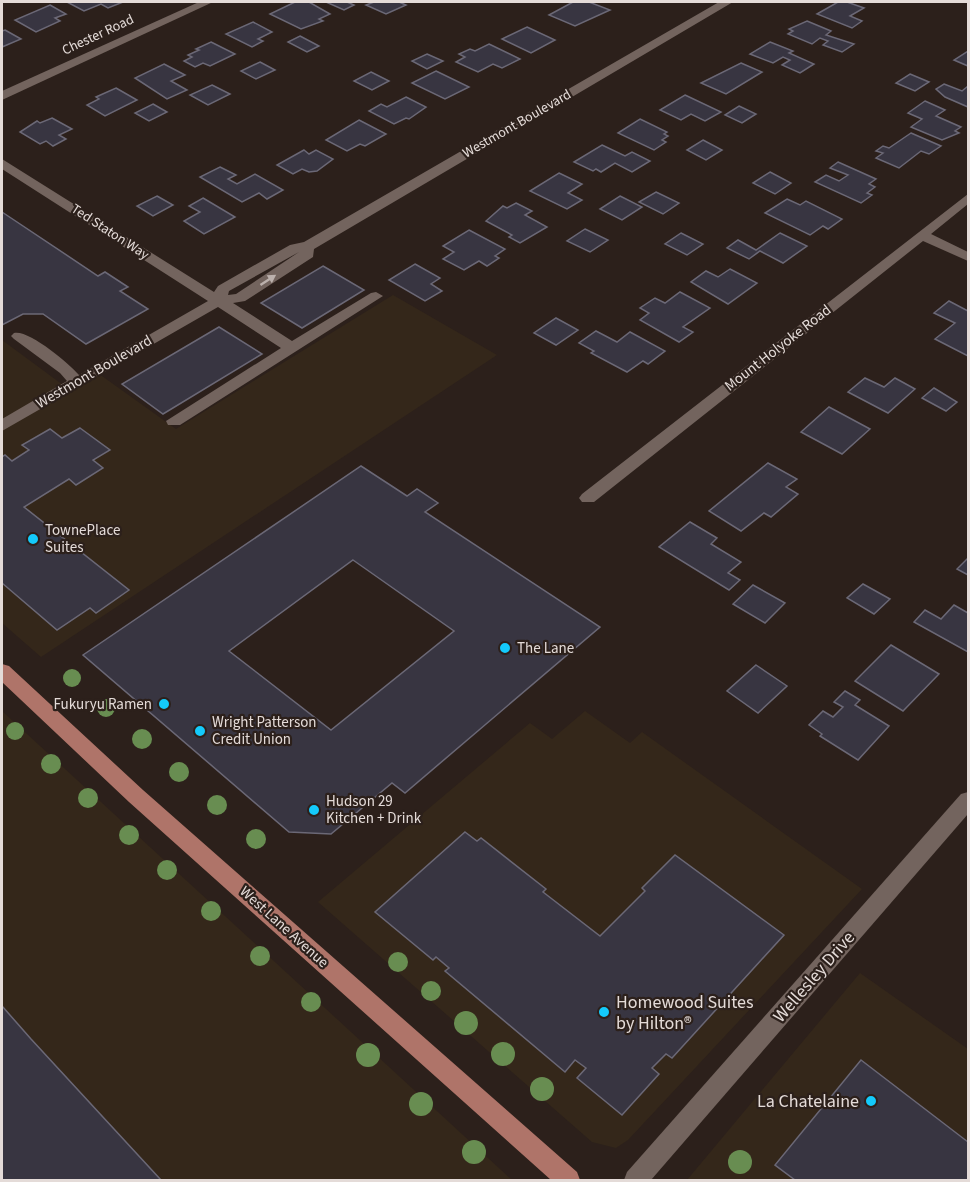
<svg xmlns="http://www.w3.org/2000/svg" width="970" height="1182" viewBox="0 0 970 1182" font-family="'Source Sans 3',sans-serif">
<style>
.commercial{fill:#34271a}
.building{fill:#383541;stroke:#6b6876;stroke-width:1.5;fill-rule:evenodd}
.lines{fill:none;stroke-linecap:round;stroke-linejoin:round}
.minor{fill:#73645e;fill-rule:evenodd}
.major{fill:#af7469;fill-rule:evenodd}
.tree{fill:#688d51}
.oneway{fill:#bcb1ad}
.poi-dot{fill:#14cafb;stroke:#2c201b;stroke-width:2}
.labels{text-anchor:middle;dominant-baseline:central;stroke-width:4.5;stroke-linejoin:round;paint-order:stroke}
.far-street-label{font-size:14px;fill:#e4dbd8;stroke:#2c201b}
.street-label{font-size:15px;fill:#e4dbd8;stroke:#2c201b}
.poi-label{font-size:15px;fill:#e4dbd8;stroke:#2c201b;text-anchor:start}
.near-street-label{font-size:18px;fill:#e4dbd8;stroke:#2c201b}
.near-poi-label{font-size:18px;fill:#e4dbd8;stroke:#2c201b;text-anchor:start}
</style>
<rect width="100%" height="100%" fill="#2c201b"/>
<!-- commercial -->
<g class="commercial">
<polygon points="393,295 497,355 41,657 2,623 2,340 67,388 95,371 176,429"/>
<polygon points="2,711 512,1180 2,1180"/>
<polygon points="585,711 630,743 642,732 862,889 628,1140 616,1148 592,1142 318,902 530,723 552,739"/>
<polygon points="860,973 968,1049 968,1180 687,1180"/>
</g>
<!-- building -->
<g class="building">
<polygon points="67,2 123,2 108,8 101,4 84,11"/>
<polygon points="295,2 309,2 330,14 319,19 323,21 301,29 270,14"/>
<polygon points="326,2 347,2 354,5 344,10"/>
<polygon points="374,2 399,2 406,5 386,14 366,5"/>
<polygon points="573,2 589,2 610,10 575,26 549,15"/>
<polygon points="838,2 847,2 864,8 850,16 862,21 852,28 817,14"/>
<polygon points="50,5 66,14 55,18 60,21 36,32 15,20"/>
<polygon points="807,21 831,31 826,35 854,44 842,52 823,45 828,41 820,38 812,44 788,34 793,31 789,29"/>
<polygon points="253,22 272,32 258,39 263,41 252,47 226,34"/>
<polygon points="527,27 555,40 531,53 502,39"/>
<polygon points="5,30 21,39 2,47 2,31"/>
<polygon points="300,36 319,46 307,52 288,42"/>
<polygon points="211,42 235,54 210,66 203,63 195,67 184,61 192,57 188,55 199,50 196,49"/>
<polygon points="770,42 793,51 789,53 814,64 800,73 782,65 790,60 783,57 773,63 750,54"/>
<polygon points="489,44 520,59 502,68 493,64 478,72 456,62 465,57 459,54 470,49 475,51"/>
<polygon points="968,51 968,66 954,60"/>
<polygon points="427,54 443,61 427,69 412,61"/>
<polygon points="260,62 275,70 256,79 241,71"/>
<polygon points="741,63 762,72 726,94 701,83"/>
<polygon points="164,64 185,75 171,81 187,90 167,99 135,78"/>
<polygon points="436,71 469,87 445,99 412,83"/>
<polygon points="371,72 389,81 372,90 354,81"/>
<polygon points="910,74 929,82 915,91 896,83"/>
<polygon points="944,84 962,91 968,86 968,107 945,97 936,89"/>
<polygon points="212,85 230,94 208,105 190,95"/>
<polygon points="116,88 137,100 105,116 87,105 99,99 96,97"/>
<polygon points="685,95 721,112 705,121 691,114 681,120 660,110"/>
<polygon points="406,97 426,107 409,119 406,118 394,124 369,111 381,104 387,107"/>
<polygon points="925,101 945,110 936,116 961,127 955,131 959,133 942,140 911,127 922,119 908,113"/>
<polygon points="153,104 167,112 149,121 135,113"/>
<polygon points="739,106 756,114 742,123 725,115"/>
<polygon points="52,118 72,129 59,135 66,139 53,146 46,141 40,144 20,132 37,121 40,123"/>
<polygon points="640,119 667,132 664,134 668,136 662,140 666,142 654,150 618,133"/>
<polygon points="359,120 386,134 365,146 360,144 347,151 326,140"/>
<polygon points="911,133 941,146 929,154 921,151 899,168 876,158 883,153 876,151 883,146 889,148"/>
<polygon points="703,140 722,150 706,160 687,150"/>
<polygon points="602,145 625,156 632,152 650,161 632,172 615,163 601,172 596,169 593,171 574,162"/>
<polygon points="304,150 309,154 316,150 333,159 317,171 309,172 302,169 293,174 277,165"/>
<polygon points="838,162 876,179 869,184 875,187 867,193 872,195 861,203 815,182 826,175 839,181 848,175 830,168"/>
<polygon points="220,167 236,175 228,179 237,184 255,174 283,190 267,199 259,193 242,202 200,177"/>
<polygon points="770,172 791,183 775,194 753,183"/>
<polygon points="559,173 582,184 568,193 582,200 567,209 530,191"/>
<polygon points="656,192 679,203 663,214 639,202"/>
<polygon points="157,196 173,205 153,216 137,206"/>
<polygon points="620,196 642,207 622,220 600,209"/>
<polygon points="203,198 235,217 204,234 184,221 200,212 189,206"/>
<polygon points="787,199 800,205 806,201 842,219 828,229 823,226 810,235 765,213"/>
<polygon points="516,203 532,211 525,215 547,227 520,243 509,237 512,235 486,221 503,206 507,208"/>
<polygon points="2,212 98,276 105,272 128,287 120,291 148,309 86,344 43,314 23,314 2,325"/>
<polygon points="585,229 608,240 590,252 567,241"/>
<polygon points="469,230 505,249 495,256 499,258 487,266 479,261 464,270 443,259 454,252 443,246"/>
<polygon points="681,233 703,244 687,255 665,244"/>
<polygon points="780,233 807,246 783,263 760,251 749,259 727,248 738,240 756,250"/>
<polygon points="415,264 440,278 431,284 442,291 425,301 389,280"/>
<polygon points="323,266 364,290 302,328 261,303"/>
<polygon points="730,269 757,283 728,304 691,282 706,271 718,277"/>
<polygon points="680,292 710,308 683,327 693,332 679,342 640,320 649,313 640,308 655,298 665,303"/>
<polygon points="949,301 968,311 968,356 935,339 955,323 934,313"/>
<polygon points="556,318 578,330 556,345 534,333"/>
<polygon points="219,327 262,354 163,414 122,384"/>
<polygon points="596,331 617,342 630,332 665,351 648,364 643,361 627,372 591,353 594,351 579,343"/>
<polygon points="865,378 884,387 895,378 915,389 888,413 848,392"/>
<polygon points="934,388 957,402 946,411 922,398"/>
<polygon points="829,407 870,429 842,454 801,432"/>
<polygon points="80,428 110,450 93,460 103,468 76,485 69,479 24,507 129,590 96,613 90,608 57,630 2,583 2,457 5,455 12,461 29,450 22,445 50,429 62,438"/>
<polygon points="768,463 797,479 786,487 798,494 771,517 764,513 741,531 709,511"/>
<path d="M361,466L407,496L417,489L438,503L425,512L600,627L405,793L392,783L331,834L289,832L83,655ZM353,560L454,631L331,730L229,651Z"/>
<polygon points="690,522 717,538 711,544 741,562 728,573 740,580 729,590 659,547"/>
<polygon points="968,558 968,575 957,569"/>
<polygon points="863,584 890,599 874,614 847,598"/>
<polygon points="753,585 785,603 765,623 733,604"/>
<polygon points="954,605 968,613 968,652 914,622 925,610 941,619"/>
<polygon points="891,645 939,674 903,711 855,681"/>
<polygon points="756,665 787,686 758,713 727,691"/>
<polygon points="845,691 860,700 855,705 889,726 858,760 820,736 822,734 809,725 823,711 833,717 843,707 834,702"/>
<polygon points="465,832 477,841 481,838 546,889 543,892 600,936 645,891 642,888 675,855 784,935 672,1058 666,1054 652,1068 659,1074 622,1115 577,1078 586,1068 575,1060 565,1072 445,971 449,968 436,957 433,960 375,912"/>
<polygon points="2,1006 31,1039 161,1180 2,1180"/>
<polygon points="861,1060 968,1142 968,1180 795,1180 775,1165"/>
</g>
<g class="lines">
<!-- minor -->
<g class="minor">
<polygon points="199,2 213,2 2,100 2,91"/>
<path d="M719,2H733L314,249L313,257L245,301L233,303L292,341L371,293L376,292L383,296L180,425H168L166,421L281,348L218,307L2,431V419L67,381L60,373L14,339L11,336L14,333C28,329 69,363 79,375L208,301L2,169V159L214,292L218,286L290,245L304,242ZM299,252L236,294L228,295L229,291Z"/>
<polygon points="968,194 968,204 931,234 968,252 968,261 923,241 594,502 582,502 579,498 582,494"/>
<polygon points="968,792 968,814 651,1180 624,1180 627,1172 961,794"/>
</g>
<!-- major -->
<polygon class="major" points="2,664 9,666 143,790 577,1172 580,1180 551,1180 129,802 2,682"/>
</g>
<!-- trees -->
<g class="tree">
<circle cx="72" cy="678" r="9"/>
<circle cx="106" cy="708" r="9"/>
<circle cx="15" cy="731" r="9"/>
<circle cx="142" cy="739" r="10"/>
<circle cx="51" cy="764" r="10"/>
<circle cx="179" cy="772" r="10"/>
<circle cx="88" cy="798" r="10"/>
<circle cx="217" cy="805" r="10"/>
<circle cx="129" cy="835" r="10"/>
<circle cx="256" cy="839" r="10"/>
<circle cx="167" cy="870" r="10"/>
<circle cx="211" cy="911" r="10"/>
<circle cx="260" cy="956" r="10"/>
<circle cx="398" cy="962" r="10"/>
<circle cx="431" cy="991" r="10"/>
<circle cx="311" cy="1002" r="10"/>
<circle cx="466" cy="1023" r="12"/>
<circle cx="503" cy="1054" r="12"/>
<circle cx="368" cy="1055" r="12"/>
<circle cx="542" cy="1089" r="12"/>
<circle cx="421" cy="1104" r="12"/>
<circle cx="474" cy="1152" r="12"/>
<circle cx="740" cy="1162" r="12"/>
</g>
<!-- one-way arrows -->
<defs><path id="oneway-solid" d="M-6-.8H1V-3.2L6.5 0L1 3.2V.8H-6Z" transform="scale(1.5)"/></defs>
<use class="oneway" href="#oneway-solid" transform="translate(268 280) rotate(-33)"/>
<!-- markers -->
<g class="poi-dot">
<circle cx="33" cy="539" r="6"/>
<circle cx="505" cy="648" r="6"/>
<circle cx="164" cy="704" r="6"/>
<circle cx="200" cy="731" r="6"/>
<circle cx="314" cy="810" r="6"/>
<circle cx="604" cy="1012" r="6"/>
<circle cx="871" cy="1101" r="6"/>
</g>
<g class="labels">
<!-- far-street labels -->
<g class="far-street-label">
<text transform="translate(98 35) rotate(-25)">Chester Road</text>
<text transform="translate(517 124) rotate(-30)">Westmont Boulevard</text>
<text transform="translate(110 232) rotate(33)">Ted Staton Way</text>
</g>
<!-- street labels -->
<g class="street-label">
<text transform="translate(778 348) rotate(-38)">Mount Holyoke Road</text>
<text transform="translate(94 372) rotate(-30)">Westmont Boulevard</text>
<text transform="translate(284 927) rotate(42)">West Lane Avenue</text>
</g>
<!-- poi labels -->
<g class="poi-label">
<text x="45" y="530">TownePlace<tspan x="45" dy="17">Suites</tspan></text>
<text x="517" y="648">The Lane</text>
<text x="152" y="704" text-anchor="end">Fukuryu Ramen</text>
<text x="212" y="722">Wright Patterson<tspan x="212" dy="17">Credit Union</tspan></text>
<text x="326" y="801">Hudson 29<tspan x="326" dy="17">Kitchen + Drink</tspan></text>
</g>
<!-- near-street labels -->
<g class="near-street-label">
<text transform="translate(814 977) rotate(-49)">Wellesley Drive</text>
</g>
<!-- near-poi labels -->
<g class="near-poi-label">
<text x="616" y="1002">Homewood Suites<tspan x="616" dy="21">by Hilton®</tspan></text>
<text x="859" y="1101" text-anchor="end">La Chatelaine</text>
</g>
</g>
<!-- border -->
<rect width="970" height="1182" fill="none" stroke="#e4dbd8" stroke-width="6"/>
</svg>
